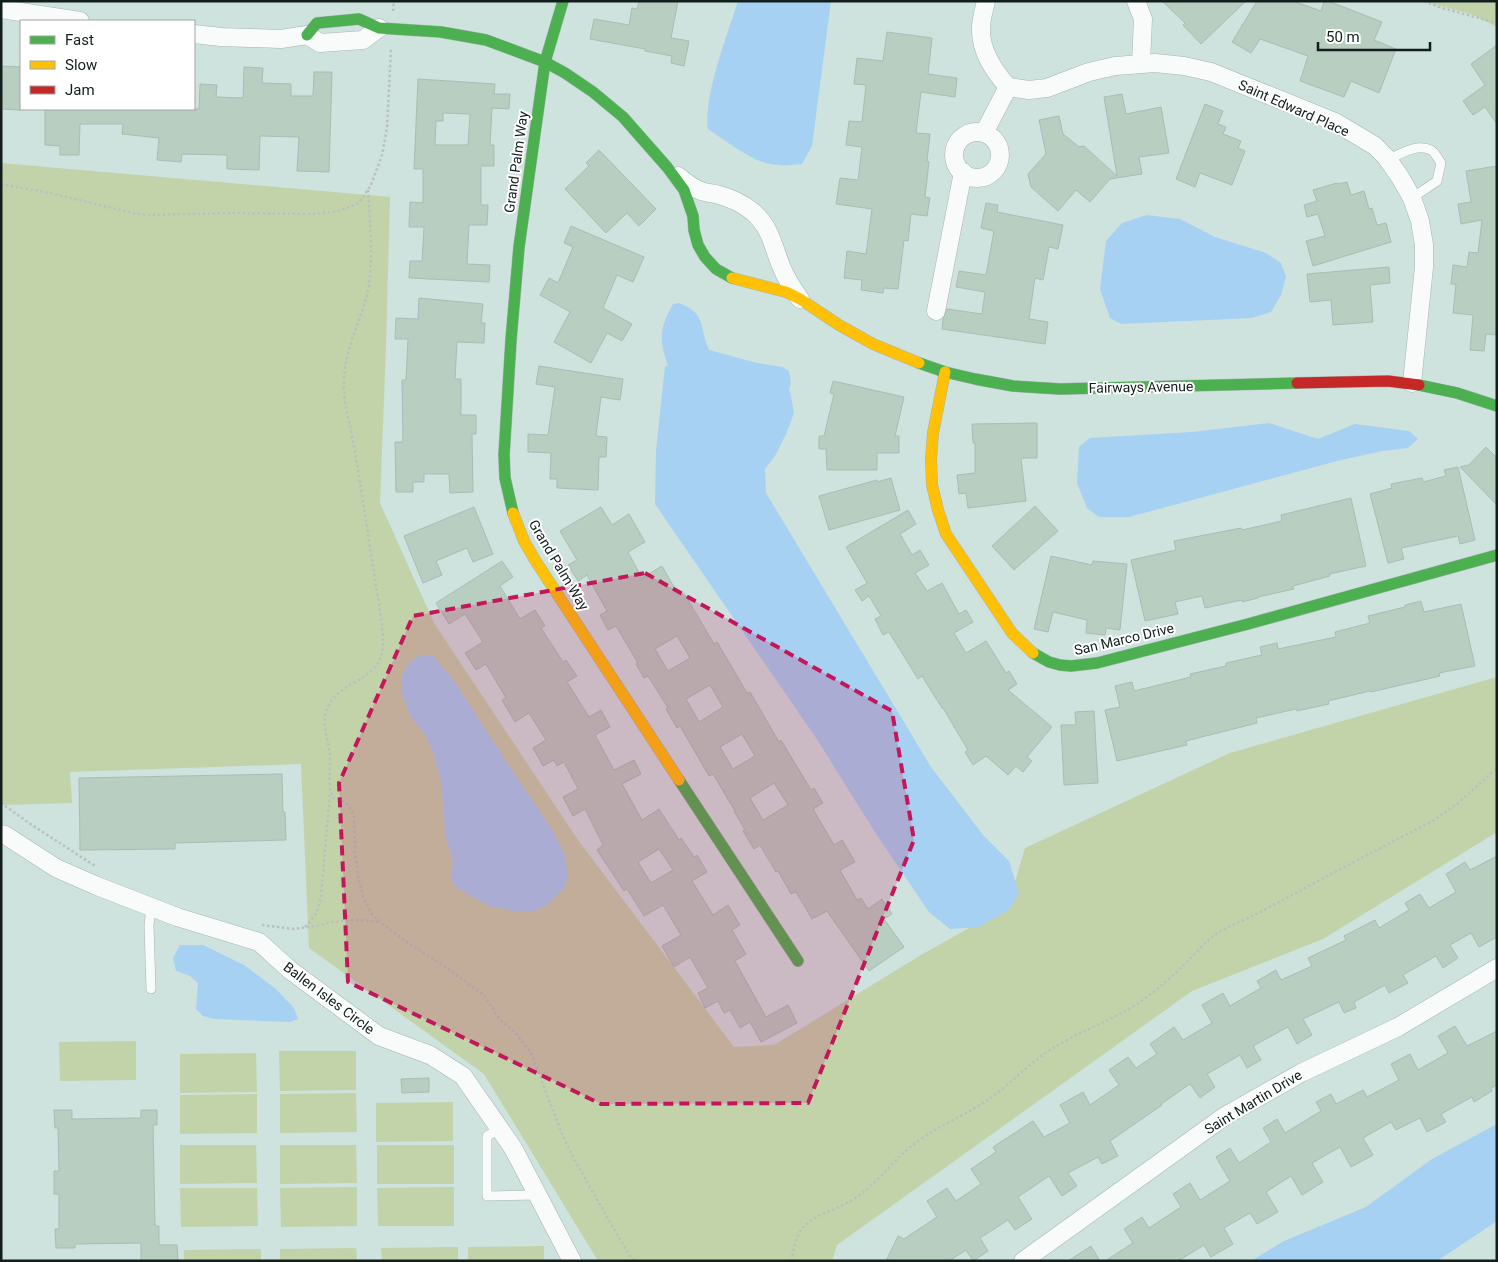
<svg xmlns="http://www.w3.org/2000/svg" width="1498" height="1262" viewBox="0 0 1498 1262" font-family="Roboto,sans-serif">
<style>
.green{fill:#c2d3aa}
.water{fill:#a6d1f2}
.building{fill:#b7cec1;stroke:#adbbb5;fill-rule:evenodd}
.lines{fill:none;stroke-linecap:round;stroke-linejoin:round}
.lane-casing{stroke:#a6b5b2;stroke-width:10}
.street-casing{stroke:#a6b5b2;stroke-width:19}
.fast-casing{stroke:#a6b5b2;stroke-width:12}
.slow-casing{stroke:#a6b5b2;stroke-width:12}
.jam-casing{stroke:#a6b5b2;stroke-width:12}
.path{stroke:#b9c1bf;stroke-width:2.5;stroke-dasharray:2.5 2.5;stroke-linecap:butt}
.lane{stroke:#f8fbfa;stroke-width:9}
.street{stroke:#f8fbfa;stroke-width:18}
.fast{stroke:#4caf50;stroke-width:11}
.slow{stroke:#ffc107;stroke-width:11}
.jam{stroke:#c62828;stroke-width:11}
.marked{fill:#c2185b;fill-opacity:0.2;stroke:#c2185b;stroke-width:4;stroke-dasharray:10 6;stroke-linejoin:round}
.labels{text-anchor:middle;dominant-baseline:central;stroke-width:4;stroke-linejoin:round;paint-order:stroke}
.street-label{font-size:14px;fill:#111e1c;stroke:#fff}
</style>
<rect width="100%" height="100%" fill="#cee2de"/>
<!-- green -->
<g class="green">
<polygon points="1423,1 1497,1 1497,27 1474,15"/>
<polygon points="1,163 390,197 386,346 380,503 434,623 578,840 734,1047 774,1045 921,955 1008,906 1025,848 1230,753 1497,677 1497,832 1323,939 1192,991 837,1245 832,1261 598,1261 484,1074 309,948 301,764 70,772 72,803 1,805"/>
<polygon points="136,1041 136,1080 60,1081 59,1042"/>
<polygon points="279,1051 356,1051 356,1090 280,1091"/>
<polygon points="256,1053 257,1092 180,1093 180,1054"/>
<polygon points="356,1093 357,1132 280,1133 280,1094"/>
<polygon points="257,1094 257,1133 180,1134 180,1095"/>
<polygon points="453,1102 453,1141 376,1142 376,1103"/>
<polygon points="180,1145 256,1145 257,1183 180,1184"/>
<polygon points="280,1145 356,1145 357,1183 280,1184"/>
<rect x="377" y="1145" width="77" height="39"/>
<polygon points="357,1187 357,1226 281,1227 280,1188"/>
<polygon points="454,1187 454,1226 378,1226 377,1188"/>
<polygon points="180,1188 257,1188 258,1226 181,1227"/>
<polygon points="544,1246 544,1261 468,1261 468,1247"/>
<polygon points="458,1247 458,1261 382,1261 381,1248"/>
<polygon points="356,1248 357,1261 280,1261 280,1249"/>
<polygon points="261,1249 261,1261 184,1261 184,1250"/>
</g>
<!-- water -->
<g class="water">
<path d="M738,1H831L812,146L802,164C791,165 781,166 770,164C750,160 726,141 708,129C704,93 727,36 738,1Z"/>
<polygon points="1147,215 1180,219 1215,237 1266,253 1281,263 1286,277 1281,295 1271,312 1252,318 1121,324 1110,318 1100,289 1106,241 1122,223"/>
<path d="M679,303C707,313 699,328 709,350L757,363L782,367L789,371L791,382L789,390L790,392L794,413L787,432L775,456L765,469L766,493L931,767L983,835L1009,861L1019,893L1009,910L978,927L950,929L929,912L876,834L818,741L655,504L656,451L665,366H668C659,338 659,330 673,304Z"/>
<polygon points="1269,423 1318,439 1355,424 1409,431 1418,439 1408,448 1382,451 1341,460 1129,517 1099,517 1087,508 1077,483 1079,447 1090,438 1192,432"/>
<polygon points="420,655 433,656 453,679 509,766 551,828 564,852 568,875 564,888 548,904 534,911 519,912 489,906 456,888 451,878 453,862 446,838 441,782 432,749 424,733 412,719 401,692 402,675 410,662"/>
<polygon points="180,945 203,945 244,965 276,989 294,1008 298,1019 290,1022 215,1019 203,1016 196,1009 198,983 190,976 176,971 173,958"/>
<polygon points="1497,1124 1497,1221 1437,1261 1251,1261 1284,1241 1366,1207 1432,1159"/>
</g>
<!-- building -->
<g class="building">
<polygon points="639,1 678,1 671,38 689,41 684,66 671,63 672,56 645,51 645,49 590,39 594,19 629,25 632,8 637,9"/>
<polygon points="1162,1 1246,1 1201,44 1183,25 1185,23"/>
<polygon points="1257,1 1293,1 1321,11 1324,1 1328,1 1382,22 1374,40 1396,49 1379,93 1351,81 1344,97 1300,81 1308,56 1260,39 1251,53 1232,42"/>
<polygon points="887,32 932,38 928,74 957,78 955,97 921,92 916,133 930,134 927,161 929,162 925,197 930,198 927,216 911,214 908,241 904,240 898,289 884,288 883,293 861,290 862,280 844,278 847,251 866,254 872,209 836,204 840,178 858,180 862,147 846,145 849,121 862,122 866,85 854,84 857,58 883,61"/>
<polygon points="1497,45 1497,124 1485,107 1473,115 1463,101 1485,85 1471,64"/>
<polygon points="1,66 21,67 21,110 1,109"/>
<polygon points="244,67 263,68 262,83 291,84 291,96 313,96 314,72 332,72 329,172 297,171 299,137 260,136 259,170 227,169 227,155 182,154 181,162 157,160 159,138 122,134 123,124 80,124 79,155 60,155 60,146 45,145 45,109 199,109 200,84 217,85 216,97 243,98"/>
<path d="M418,79L495,84L494,94H510L509,109L492,108L490,145H494V166H481V205H488L487,225H469L467,264L490,265L489,282L409,278L410,261H422L424,227H409L410,202L423,203V169H414ZM443,113L470,114L468,145H435L436,121H443Z"/>
<polygon points="1122,94 1126,114 1161,107 1169,153 1139,157 1142,174 1110,179 1090,202 1076,190 1058,211 1031,187 1028,174 1046,154 1039,120 1059,116 1063,134 1079,147 1084,146 1117,176 1104,97"/>
<polygon points="1205,104 1223,111 1218,124 1226,127 1223,134 1241,141 1238,148 1245,151 1232,185 1200,173 1195,187 1176,179"/>
<polygon points="599,150 656,209 639,226 627,213 606,233 565,189 589,166 586,163"/>
<polygon points="1497,166 1497,335 1486,334 1484,351 1470,350 1473,315 1453,313 1456,284 1451,284 1453,265 1467,267 1469,252 1478,253 1482,220 1461,224 1458,204 1471,202 1466,171"/>
<polygon points="1347,182 1351,195 1364,191 1369,209 1372,208 1377,225 1386,223 1391,242 1313,266 1306,241 1325,236 1318,214 1307,217 1304,205 1317,201 1313,190 1337,183 1338,184"/>
<polygon points="986,203 998,205 997,212 1063,225 1058,249 1049,247 1043,280 1035,278 1029,319 1048,322 1045,344 942,329 943,319 947,309 982,314 985,292 956,287 959,271 986,275 994,231 981,228"/>
<polygon points="571,226 644,257 633,282 617,275 603,308 632,324 622,341 607,333 591,363 554,342 570,312 540,295 549,278 558,283 573,247 564,243"/>
<polygon points="1389,267 1390,283 1370,285 1373,322 1333,325 1331,300 1310,302 1307,274"/>
<polygon points="419,298 483,304 481,323 485,323 484,343 457,342 455,379 461,379 461,415 476,415 476,434 472,434 473,492 450,493 449,474 424,474 424,482 413,482 413,492 396,492 395,442 403,442 402,380 406,380 408,339 395,339 396,318 418,319"/>
<polygon points="539,366 623,379 620,400 601,397 596,436 607,437 606,457 599,457 598,490 557,488 557,479 550,479 551,453 528,452 528,434 548,435 555,387 536,384"/>
<polygon points="833,381 904,397 895,436 899,436 899,453 877,453 877,470 827,470 826,449 819,449 819,436 824,436 834,394 830,393"/>
<polygon points="1037,423 1037,458 1021,458 1026,501 968,508 966,493 959,494 957,475 975,473 975,443 973,443 972,424"/>
<polygon points="1486,447 1497,458 1497,505 1460,467 1469,465"/>
<polygon points="1458,467 1475,540 1460,544 1458,536 1401,548 1404,559 1388,563 1370,494 1392,488 1391,484 1422,478 1423,482 1446,476 1444,470"/>
<polygon points="891,478 900,510 829,530 819,496 877,480 877,482"/>
<polygon points="1351,498 1366,566 1329,574 1330,576 1293,586 1294,589 1258,597 1258,598 1242,602 1242,600 1205,608 1202,596 1175,602 1178,614 1145,621 1131,560 1176,550 1174,541 1241,528 1242,530 1282,521 1281,515"/>
<polygon points="1035,506 1058,531 1014,570 992,546"/>
<polygon points="474,507 493,554 473,562 467,548 436,561 442,575 423,583 404,536"/>
<path d="M601,507L612,525L629,514L645,542L628,552L642,578L662,566L679,596L684,593L714,644L717,642L747,693L750,692L779,742L781,740L811,790L814,788L823,803L813,809L834,845L842,840L855,862L840,870L857,900L861,898L868,909L882,899L892,914L884,919L904,947L869,971L827,911L812,919L796,892L791,894L778,871L776,872L760,845L754,849L743,831L745,830L734,811H735L713,774L709,776L680,726L677,728L666,709L668,708L648,676L644,678L636,664L638,663L616,626L608,630L600,615L607,611L587,575L578,581L568,565L577,560L560,531ZM677,636L690,658L668,671L655,649ZM710,685L723,707L699,722L686,699ZM742,734L755,756L733,769L720,747ZM774,783L788,805L763,820L750,798Z"/>
<polygon points="908,510 916,524 900,534 912,555 920,550 929,565 915,573 927,591 942,583 959,614 966,610 973,622 954,633 966,653 986,641 1006,673 1009,671 1017,684 1008,690 1052,727 1027,757 1032,761 1023,772 1016,766 1008,775 986,756 973,765 965,752 968,750 943,708 942,708 922,676 918,679 889,632 883,635 875,619 881,616 869,596 862,601 855,590 867,583 846,547"/>
<polygon points="1051,556 1092,565 1093,561 1127,564 1120,630 1106,628 1105,635 1086,633 1087,620 1053,612 1048,632 1034,629"/>
<path d="M502,561L513,577L500,586L520,619L535,610L545,626L541,628L563,662L566,660L577,676L567,682L589,717L601,710L610,727L595,735L614,770L634,760L641,774L622,784L642,820L659,809L679,840L681,838L694,857L697,855L707,872L692,881L713,915L728,905L740,925L732,930L746,954L735,961L766,1017L788,1005L797,1023L761,1042L750,1022L740,1028L730,1010L724,1013L718,1001L705,1008L698,993L708,988L690,957L674,967L662,946L681,935L663,905L644,916L627,889L624,891L597,850L603,845L585,809L573,816L563,797L578,789L564,762L557,766L554,760L543,766L533,748L546,740L529,713L515,722L502,700L506,698L486,664L476,670L465,653L483,642L465,614L449,624L436,603ZM659,849L673,870L651,883L638,862Z"/>
<polygon points="1421,601 1424,612 1461,604 1475,666 1439,673 1440,676 1371,692 1370,691 1328,701 1329,704 1297,711 1296,709 1256,718 1257,723 1186,741 1187,745 1117,761 1105,710 1120,707 1115,686 1132,682 1134,691 1191,677 1190,674 1226,666 1226,663 1262,655 1260,647 1277,643 1278,649 1336,637 1335,632 1370,623 1368,616 1405,607 1405,605"/>
<polygon points="1094,711 1098,783 1064,785 1061,725 1076,725 1075,712"/>
<polygon points="282,774 283,812 285,812 286,840 175,843 175,849 80,850 79,778"/>
<polygon points="1497,856 1497,937 1479,947 1471,933 1450,945 1458,958 1443,968 1436,956 1403,975 1408,983 1389,993 1385,985 1354,1002 1356,1008 1344,1013 1339,1002 1303,1019 1312,1035 1297,1044 1288,1027 1253,1046 1261,1060 1247,1068 1240,1055 1207,1074 1215,1087 1200,1098 1190,1084 1161,1104 1162,1105 1110,1141 1118,1156 1102,1164 1098,1157 1068,1173 1077,1186 1062,1196 1049,1176 1018,1197 1032,1219 1015,1230 1008,1220 980,1238 988,1251 973,1261 966,1250 949,1261 886,1261 898,1236 904,1239 937,1217 927,1201 947,1188 956,1201 981,1184 971,1169 996,1152 993,1147 1033,1121 1044,1137 1070,1123 1060,1105 1083,1092 1090,1105 1119,1085 1109,1070 1128,1057 1136,1068 1157,1054 1150,1044 1174,1027 1183,1040 1212,1023 1202,1005 1223,993 1230,1006 1261,988 1257,981 1276,970 1281,980 1312,966 1308,958 1346,940 1344,936 1375,920 1379,928 1409,910 1405,903 1420,894 1429,908 1456,892 1446,874 1465,862 1470,870"/>
<polygon points="1455,1026 1467,1046 1497,1031 1497,1085 1491,1088 1492,1091 1474,1102 1472,1097 1441,1114 1446,1122 1427,1132 1420,1118 1396,1130 1391,1122 1363,1138 1373,1155 1351,1167 1340,1147 1312,1163 1323,1182 1302,1195 1291,1176 1266,1192 1278,1212 1257,1224 1250,1213 1224,1228 1233,1244 1211,1257 1204,1245 1178,1261 1105,1261 1133,1243 1124,1229 1142,1217 1149,1228 1181,1207 1173,1194 1190,1183 1200,1200 1230,1181 1216,1157 1230,1148 1239,1163 1271,1142 1263,1128 1277,1119 1285,1133 1321,1111 1316,1102 1331,1094 1336,1104 1363,1090 1367,1097 1399,1080 1391,1064 1410,1054 1418,1070 1448,1053 1438,1036"/>
<polygon points="429,1078 429,1092 402,1093 401,1079"/>
<polygon points="54,1110 72,1110 72,1119 141,1118 141,1110 157,1110 157,1125 153,1125 155,1226 159,1226 159,1245 177,1245 178,1261 141,1261 141,1243 75,1244 75,1248 56,1248 55,1229 59,1229 59,1194 54,1194 54,1171 59,1171 58,1128 55,1128"/>
<polygon points="1091,1246 1100,1261 1068,1261"/>
</g>
<g class="lines">
<!-- lane casing -->
<g class="lane-casing">
<g id="lane">
<path d="M1387,160C1400,154 1417,143 1431,150C1435,152 1438,159 1441,163L1437,181L1412,198"/>
<polyline points="151,989 149,925 151,907"/>
<polyline points="499,1129 487,1136 487,1196 538,1195"/>
</g>
</g>
<!-- street casing -->
<g class="street-casing">
<g id="street">
<path d="M986,1C984,10 981,19 981,28C980,51 994,71 1008,87L1029,90L1047,88L1089,72L1115,66L1155,63L1184,66L1211,72L1335,122L1375,146L1386,157L1400,177L1412,198L1420,221L1424,245V267L1412,383"/>
<polyline points="1136,1 1143,19 1141,63"/>
<polyline points="1,9 80,21"/>
<polyline points="194,34 221,37 281,39 307,35 320,43 363,40 379,28"/>
<circle cx="977" cy="155" r="23"/>
<polyline points="984,133 1008,87"/>
<path d="M678,176C685,182 692,188 701,191C706,193 713,193 719,195C731,198 743,204 753,212C771,228 773,246 781,266C786,278 792,288 800,299"/>
<polyline points="936,311 963,172"/>
<polyline points="1,834 5,835 56,868 97,886 177,917 259,942 290,970 379,1036 430,1055 463,1076 513,1148 572,1261"/>
<polyline points="1023,1261 1225,1116 1301,1073 1398,1027 1497,968"/>
</g>
</g>
<!-- fast casing -->
<g class="fast-casing">
<g id="fast">
<polyline points="307,35 317,23 359,19 379,28 441,32 486,40 545,62 565,73 593,92 623,117 667,167 684,190 693,216 694,230 698,245 705,257 716,269 732,278"/>
<polyline points="919,363 945,372 975,379 1013,386 1060,389 1297,383"/>
<polyline points="1419,385 1457,393 1497,406"/>
<polyline points="513,513 505,478 504,455 511,340 519,247 545,62 563,1"/>
<polyline points="1033,653 1049,662 1060,665 1071,666 1097,663 1248,624 1497,555"/>
<polyline points="679,780 798,961"/>
</g>
</g>
<!-- slow casing -->
<g class="slow-casing">
<g id="slow">
<polyline points="732,278 786,292 800,299 839,325 873,344 919,363"/>
<polyline points="945,372 933,433 931,459 932,485 938,510 946,534 1012,633 1033,653"/>
<polyline points="513,513 524,541 535,560 679,780"/>
</g>
</g>
<!-- jam casing -->
<g class="jam-casing">
<polyline id="jam" points="1297,383 1388,381 1419,385"/>
</g>
<!-- path -->
<g class="path">
<polyline points="1424,1 1442,8 1497,23"/>
<polyline points="393,11 394,1"/>
<polyline points="1,184 50,193 133,213 148,215 234,213 313,214 339,211 359,203 371,185 382,155 387,128 391,49"/>
<path d="M368,190C370,220 374,266 367,295C359,324 344,352 344,382C343,403 350,422 353,442C361,485 367,529 374,572C377,596 383,620 383,644C382,686 333,677 325,716C323,728 328,741 330,753C331,768 327,785 333,798L339,799L347,804L354,815L355,854L359,881L364,899L372,914L384,925L408,943L440,963L484,995L499,1019L515,1032L531,1053L562,1134L574,1159L615,1231L630,1256L635,1261"/>
<polyline points="1,803 29,823 95,866"/>
<polyline points="262,925 294,929 316,926 332,922 356,920 380,922"/>
<polyline points="305,927 316,914 321,897 330,793"/>
<path d="M792,1261C796,1210 827,1219 858,1196C879,1182 893,1160 913,1145C936,1127 961,1117 985,1102C1007,1087 1025,1067 1047,1052C1077,1031 1114,1021 1144,999C1160,988 1175,974 1189,960C1199,950 1208,938 1221,931C1235,923 1250,918 1264,910C1320,880 1376,850 1433,821L1458,803L1497,768"/>
</g>
<!-- lane -->
<use href="#lane" class="lane"/>
<!-- street -->
<use href="#street" class="street"/>
<!-- fast -->
<use href="#fast" class="fast"/>
<!-- slow -->
<use href="#slow" class="slow"/>
<!-- jam -->
<use href="#jam" class="jam"/>
</g>
<!-- marked area -->
<path class="marked" d="M645,573L892,711L914,840L808,1103L601,1104L348,982L339,783L413,616Z"/>
<g class="labels">
<!-- street labels -->
<g class="street-label">
<text transform="translate(1294 108) rotate(24)">Saint Edward Place</text>
<text transform="translate(516 162) rotate(-82)">Grand Palm Way</text>
<text transform="translate(1141 387) rotate(-1)">Fairways Avenue</text>
<text transform="translate(559 565) rotate(59)">Grand Palm Way</text>
<text transform="translate(1124 639) rotate(-13)">San Marco Drive</text>
<text transform="translate(329 998) rotate(37)">Ballen Isles Circle</text>
<text transform="translate(1253 1102) rotate(-31)">Saint Martin Drive</text>
</g>
</g>
<!-- border -->
<rect width="1498" height="1262" fill="none" stroke="#111e1c" stroke-width="5"/>
<!-- legend -->
<rect x="20" y="20" width="175" height="90" fill="#ffffff" stroke="#a0a5a4"/>
<rect x="30" y="36" width="25" height="8" fill="#4caf50" stroke="#a0a5a4"/>
<text x="65" y="45" font-size="15" fill="#111e1c">Fast</text>
<rect x="30" y="61" width="25" height="8" fill="#ffc107" stroke="#a0a5a4"/>
<text x="65" y="70" font-size="15" fill="#111e1c">Slow</text>
<rect x="30" y="86" width="25" height="8" fill="#c62828" stroke="#a0a5a4"/>
<text x="65" y="95" font-size="15" fill="#111e1c">Jam</text>
<!-- scale -->
<path d="M1318 42v8h112v-8" fill="none" stroke="#111e1c" stroke-width="2.5"/>
<text x="1326" y="42" font-size="15" fill="#111e1c" stroke="#ffffff" stroke-width="4" paint-order="stroke">50 m</text>
</svg>
